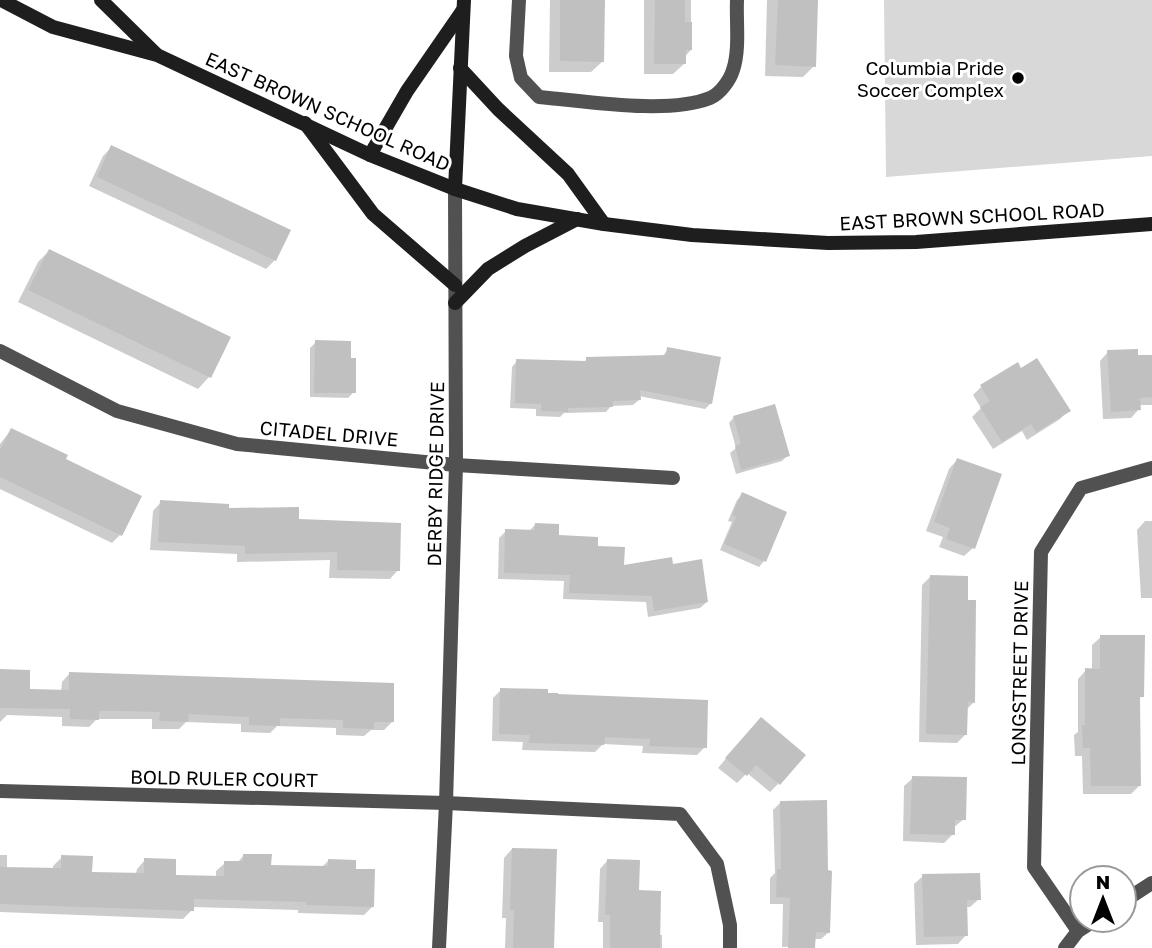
<svg xmlns="http://www.w3.org/2000/svg" width="1152" height="948" viewBox="0 0 1152 948" font-family="'Golos Text',sans-serif">
<style>
.green{fill:#d8d8d8}
.shadow{fill:#0003}
.building{fill:#c0c0c0}
.lines{fill:none;stroke-linecap:round;stroke-linejoin:round}
.street{stroke:#515151;stroke-width:14}
.secondary{stroke:#1e1e1e;stroke-width:14}
.poi-dot{fill:#000;stroke:#fff;stroke-width:2.5}
.labels{text-anchor:middle;dominant-baseline:central;stroke-width:6;stroke-linejoin:round;paint-order:stroke}
.poi-label{font-size:19px;fill:#000;stroke:#fff;text-anchor:end}
.street-label{font-size:19px;fill:#000;stroke:#fff}
</style>
<rect width="100%" height="100%" fill="#fff"/>
<!-- green -->
<polygon class="green" points="884,0 1152,0 1152,156 886,177"/>
<!-- shadow -->
<g class="shadow">
<polygon points="550,0 603,0 603,61 591,72 549,72"/>
<polygon points="644,0 691,0 691,50 685,56 685,63 673,74 644,74"/>
<polygon points="767,0 816,0 814,66 803,77 765,76"/>
<polygon points="112,147 275,260 266,269 89,186 103,156"/>
<polygon points="49,251 228,338 209,377 198,389 18,302 38,262"/>
<polygon points="316,342 354,392 348,398 310,397 310,348"/>
<polygon points="668,349 711,403 705,409 639,396 639,400 633,405 611,406 606,412 564,413 560,417 536,416 536,409 510,408 512,367 517,361 583,363 587,359 662,357"/>
<polygon points="1108,352 1137,357 1152,356 1152,405 1139,405 1139,409 1131,418 1103,419 1100,361"/>
<polygon points="981,387 1068,411 1060,419 1027,440 1022,431 993,449 972,417 981,408 973,395"/>
<polygon points="734,417 788,455 782,461 736,474 730,453 736,448 729,423"/>
<polygon points="11,430 64,460 120,535 112,543 0,489 0,444"/>
<polygon points="957,460 973,548 964,556 939,547 943,537 926,531 949,469"/>
<polygon points="742,495 764,561 759,567 720,550 732,522 728,521 737,500"/>
<polygon points="161,502 297,521 398,570 390,579 329,578 330,560 237,562 237,554 150,550 153,511"/>
<polygon points="1145,521 1152,521 1152,598 1141,598 1137,530"/>
<polygon points="535,525 557,537 596,547 622,567 671,566 707,602 700,608 648,617 646,602 563,599 564,581 498,579 499,538 506,531 529,531"/>
<polygon points="931,576 974,702 966,710 965,735 957,743 919,742 922,585"/>
<polygon points="1101,637 1142,696 1138,700 1140,785 1131,794 1083,794 1082,756 1075,756 1074,735 1078,732 1078,679 1086,670 1092,670 1092,645"/>
<polygon points="0,671 28,691 61,692 62,682 70,673 392,722 384,730 371,730 364,736 336,735 336,728 277,726 270,733 241,732 241,724 186,722 179,729 152,729 152,719 97,719 89,727 62,726 62,717 7,715 0,722"/>
<polygon points="501,690 705,747 697,755 642,753 643,746 603,744 595,752 522,750 523,742 492,741 493,698"/>
<polygon points="752,728 778,784 770,792 747,773 737,783 718,768"/>
<polygon points="913,778 964,819 953,828 953,834 944,843 903,841 904,786"/>
<polygon points="780,803 829,932 821,939 814,939 807,946 782,947 783,904 770,904 770,878 775,873 773,810"/>
<polygon points="512,849 552,948 505,948 506,918 502,918 504,858"/>
<polygon points="0,855 7,855 7,869 53,870 53,866 62,857 90,873 136,874 137,869 145,860 174,876 216,877 216,871 225,863 237,863 244,855 270,866 322,867 328,861 354,871 373,906 364,915 298,913 298,910 192,907 192,910 183,919 0,912"/>
<polygon points="607,861 637,892 658,935 662,935 662,948 603,948 603,922 598,922 600,869"/>
<polygon points="923,876 979,899 970,907 966,907 966,935 958,944 916,945 914,884"/>
</g>
<!-- building -->
<g class="building">
<polygon points="560,0 605,0 604,62 560,61"/>
<polygon points="655,0 685,0 685,22 692,22 692,50 686,50 686,64 654,64"/>
<polygon points="778,0 818,0 816,67 775,65"/>
<polygon points="111,145 291,230 276,261 97,177"/>
<polygon points="49,249 231,337 211,378 28,290"/>
<polygon points="315,340 351,341 351,358 356,358 356,393 314,393"/>
<polygon points="667,347 721,357 712,404 640,390 641,400 613,401 613,407 568,408 568,412 541,411 541,404 515,403 516,359 586,361 586,357 666,355"/>
<polygon points="1138,349 1138,355 1152,355 1152,397 1140,398 1141,410 1111,412 1107,350"/>
<polygon points="1037,358 1071,411 1036,432 1031,424 1002,442 980,407 990,401 980,385 1018,362 1021,368"/>
<polygon points="775,404 790,456 741,470 735,446 741,444 733,416"/>
<polygon points="11,428 68,455 66,459 142,496 122,536 0,477 0,450"/>
<polygon points="957,458 1002,474 975,549 946,539 950,528 934,522"/>
<polygon points="742,492 787,512 766,562 724,544 736,517 732,515"/>
<polygon points="160,500 229,504 229,508 299,507 299,519 401,523 400,571 337,570 337,552 245,554 245,546 158,542"/>
<polygon points="535,523 559,524 559,535 598,537 598,546 625,547 624,565 672,557 673,564 702,559 708,602 654,611 652,596 569,593 570,575 504,573 505,529 534,530"/>
<polygon points="930,575 968,576 968,600 976,600 975,703 968,702 967,735 926,734"/>
<polygon points="1100,635 1145,635 1144,697 1140,697 1141,786 1091,786 1090,748 1083,748 1082,725 1085,725 1085,668 1100,669"/>
<polygon points="0,669 30,670 30,689 69,690 69,672 394,683 394,722 374,722 374,729 343,728 343,720 280,718 280,726 249,725 249,717 189,714 188,722 159,721 160,712 119,711 99,711 99,720 70,719 70,709 0,708"/>
<polygon points="500,688 548,689 548,693 558,693 558,694 708,700 707,748 649,746 650,739 605,737 604,745 529,743 530,735 499,734"/>
<polygon points="761,717 806,755 780,785 756,765 747,776 725,758"/>
<polygon points="912,776 967,777 966,820 955,820 955,835 910,834"/>
<polygon points="827,800 828,870 832,871 830,933 816,932 815,948 788,948 790,898 776,897 777,869 781,869 780,801"/>
<polygon points="512,848 557,849 554,948 513,948 514,910 510,910"/>
<polygon points="243,854 272,854 271,865 328,866 328,859 356,860 356,869 375,869 374,907 306,905 306,902 194,899 194,911 0,904 0,867 61,868 61,855 93,856 92,872 144,873 144,858 176,859 176,875 224,876 224,861 243,861"/>
<polygon points="607,859 640,860 639,890 661,891 660,948 610,948 610,915 605,915"/>
<polygon points="980,873 981,900 967,900 968,936 924,937 922,874"/>
</g>
<g class="lines">
<!-- street -->
<g class="street">
<path d="M519,0L516,56L521,78L539,97C586,101 667,115 710,98C720,94 730,80 733,70C740,49 736,22 737,0"/>
<polyline points="0,351 117,411 237,444 456,465 673,478"/>
<polyline points="0,791 446,803 680,814 717,864 730,925 730,948"/>
<polyline points="1124,901 1152,883"/>
<polyline points="1078,931 1034,867 1041,552 1081,488 1152,468"/>
<polyline points="439,948 446,803 456,465 455,189"/>
<polyline points="1065,948 1078,931 1095,920"/>
</g>
<!-- secondary -->
<g class="secondary">
<polyline points="1,0 53,27 157,55 370,155 455,189 517,209 604,224 692,235 828,243 916,242 1152,224"/>
<polyline points="101,0 156,54"/>
<polyline points="460,68 498,109 568,174 604,224"/>
<polyline points="305,123 373,214 455,285"/>
<polyline points="370,155 407,91 463,10"/>
<polyline points="455,189 464,0"/>
<polyline points="455,303 488,269 525,246 577,219"/>
</g>
</g>
<!-- markers -->
<circle class="poi-dot" cx="1018" cy="78" r="7"/>
<g class="labels">
<!-- poi labels -->
<g class="poi-label">
<text x="1004" y="67">Columbia Pride<tspan x="1004" dy="22">Soccer Complex</tspan></text>
</g>
<!-- street labels -->
<g class="street-label">
<text transform="translate(328 111) rotate(24)">EAST BROWN SCHOOL ROAD</text>
<text transform="translate(972 216) rotate(-3)">EAST BROWN SCHOOL ROAD</text>
<text transform="translate(329 433) rotate(5)">CITADEL DRIVE</text>
<text transform="translate(435 474) rotate(-89)">DERBY RIDGE DRIVE</text>
<text transform="translate(1019 673) rotate(-89)">LONGSTREET DRIVE</text>
<text transform="translate(224 778) rotate(1)">BOLD RULER COURT</text>
</g>
</g>
<!-- north arrow -->
<g transform="translate(1103 899)"><circle r="33" fill="#ffffff" stroke="#999999" stroke-width="2"/>
<path d="M0-5L12 26L0 18L-12 26Z" fill="#000000"/>
<text y="-10" font-size="19" font-weight="bold" text-anchor="middle" fill="#000000">N</text>
</g>
</svg>
